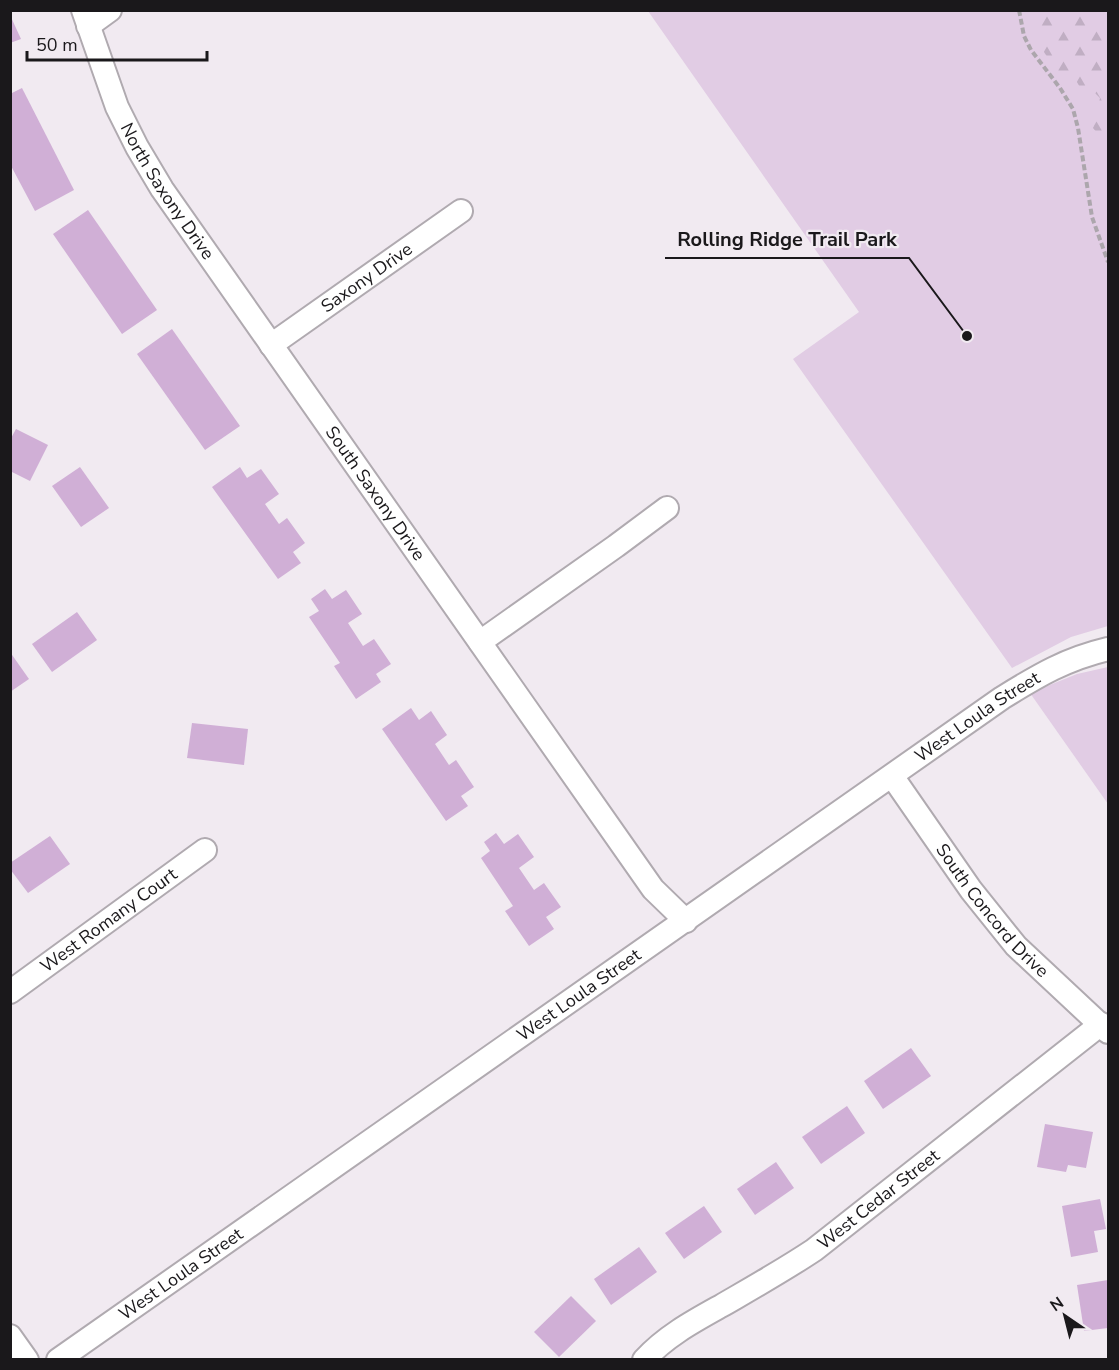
<svg xmlns="http://www.w3.org/2000/svg" width="1119" height="1370" viewBox="0 0 1119 1370" font-family="'Nunito Sans',sans-serif">
<style>
.green{fill:#e1cce4}
.forest{fill:url(#forest-firs)}
.building{fill:#d0afd6}
.lines{fill:none;stroke-linecap:round;stroke-linejoin:round}
.minor-casing{stroke:#b0aab0;stroke-width:26}
.path{stroke:#aca6ac;stroke-width:4;stroke-dasharray:6 3;stroke-linecap:butt}
.minor{stroke:#fff;stroke-width:22}
.labels{text-anchor:middle;dominant-baseline:central;stroke-width:4.5;stroke-linejoin:round;paint-order:stroke}
.street-label{font-size:18px;fill:#1a181b;stroke:#f1eaf1}
.leader{fill:none;stroke:#1a181b;stroke-width:2}
.callout-dot{fill:#1a181b;stroke:#f1eaf1;stroke-width:2}
.callout-label{font-size:20px;text-anchor:middle;font-weight:bold;fill:#1a181b;stroke:#f1eaf1;stroke-width:4.5;stroke-linejoin:round;paint-order:stroke}
</style>
<defs>
<pattern id="forest-firs" width="22" height="20" patternUnits="userSpaceOnUse" patternTransform="scale(1.5)"><rect width="22" height="20" fill="#e1cce4"/><path d="M5 1l3.5 6h-7zM16 11l3.5 6h-7z" fill="#c0aec3"/></pattern>
</defs>
<rect width="100%" height="100%" fill="#f1eaf1"/>
<!-- green -->
<g class="green">
<polygon points="648,11 1108,11 1108,626 1071,637 1012,668 793,359 859,312"/>
<polygon points="1108,667 1108,804 1030,693 1077,674"/>
</g>
<!-- forest -->
<path class="forest" d="M1029,11H1108V233L1101,218L1099,203L1106,182L1102,139L1093,128L1100,98L1091,89H1081L1071,72L1061,74C1045,57 1032,35 1029,11Z"/>
<!-- building -->
<g class="building">
<polygon points="10,15 21,39 10,43"/>
<polygon points="22,88 74,190 35,211 10,164 10,94"/>
<polygon points="88,210 157,310 122,334 53,234"/>
<polygon points="172,329 240,426 205,450 137,354"/>
<polygon points="16,429 48,445 30,481 10,471 10,440"/>
<polygon points="80,467 109,508 81,527 52,486"/>
<polygon points="240,467 247,478 261,469 279,494 265,504 279,524 287,518 305,543 293,552 301,563 278,579 212,487"/>
<polygon points="325,589 332,599 346,590 362,614 348,623 363,646 374,639 391,664 376,674 381,682 356,699 334,666 340,663 309,617 319,611 311,599"/>
<polygon points="77,612 97,640 52,672 32,644"/>
<polygon points="10,652 29,679 10,692"/>
<polygon points="411,708 419,720 431,711 447,735 435,744 449,765 456,760 474,787 461,796 468,806 446,821 382,729"/>
<polygon points="192,723 248,729 244,765 187,758"/>
<polygon points="496,833 504,844 518,834 534,857 519,868 534,890 544,883 561,907 546,917 554,929 529,946 505,911 513,906 481,858 490,851 484,842"/>
<polygon points="50,836 70,864 28,893 10,869 10,863"/>
<polygon points="911,1048 931,1076 883,1109 864,1081"/>
<polygon points="847,1106 865,1133 821,1164 802,1137"/>
<polygon points="1045,1124 1093,1132 1086,1168 1068,1165 1066,1172 1037,1167"/>
<polygon points="776,1162 794,1188 755,1215 737,1189"/>
<polygon points="1100,1199 1106,1229 1094,1231 1098,1252 1071,1257 1062,1206"/>
<polygon points="704,1206 722,1232 684,1259 665,1233"/>
<polygon points="639,1247 657,1272 611,1305 594,1279"/>
<polygon points="1108,1280 1108,1328 1084,1331 1077,1285"/>
<polygon points="571,1296 596,1321 559,1357 534,1332"/>
</g>
<g class="lines">
<!-- minor casing -->
<g class="minor-casing">
<g id="minor">
<path id="s1" d="M83,10L117,107L137,147L162,189L653,889L686,921"/>
<polyline points="88,26 110,10"/>
<path id="s2" d="M271,345L461,211"/>
<polyline points="480,642 616,546 667,508"/>
<path id="s3" d="M892,776L971,890L1016,946L1108,1032"/>
<path id="s4" d="M10,992L205,850"/>
<polyline points="10,1336 27,1360"/>
<path id="s5" d="M58,1360L1002,698C1039,675 1066,659 1108,649"/>
<path id="s6" d="M644,1360C666,1336 694,1321 721,1306C752,1288 784,1270 814,1250L1101,1024"/>
</g>
</g>
<!-- path -->
<polyline class="path" points="1019,10 1024,36 1031,50 1060,88 1073,109 1078,128 1092,217 1108,262"/>
<!-- minor -->
<use href="#minor" class="minor"/>
</g>
<g class="labels">
<!-- street labels -->
<g class="street-label">
<text stroke="none"><textPath href="#s1" startOffset="201">North Saxony Drive</textPath></text>
<text stroke="none"><textPath href="#s2" startOffset="117">Saxony Drive</textPath></text>
<text stroke="none"><textPath href="#s1" startOffset="568">South Saxony Drive</textPath></text>
<text stroke="none"><textPath href="#s5" startOffset="1122">West Loula Street</textPath></text>
<text stroke="none"><textPath href="#s3" startOffset="168">South Concord Drive</textPath></text>
<text stroke="none"><textPath href="#s4" startOffset="122">West Romany Court</textPath></text>
<text stroke="none"><textPath href="#s5" startOffset="636">West Loula Street</textPath></text>
<text stroke="none"><textPath href="#s6" startOffset="285">West Cedar Street</textPath></text>
<text stroke="none"><textPath href="#s5" startOffset="150">West Loula Street</textPath></text>
</g>
</g>
<!-- callouts -->
<path class="leader" d="M967 336L909 258H665"/>
<circle class="callout-dot" cx="967" cy="336" r="6"/>
<g class="callout-label">
<text x="787" y="246">Rolling Ridge Trail Park</text>
</g>
<!-- border -->
<rect width="1119" height="1370" fill="none" stroke="#1a181b" stroke-width="24"/>
<!-- north arrow -->
<g transform="translate(1065 1316) rotate(325)" stroke="#f1eaf1" stroke-width="4.5" paint-order="stroke">
<path d="M0-4.5L10 22L0 15L-10 22Z" fill="#1a181b"/>
<text y="-9" font-size="16" font-weight="bold" text-anchor="middle" fill="#1a181b">N</text>
</g>
<!-- scale -->
<path d="M27 51v9h180v-9" fill="none" stroke="#1a181b" stroke-width="3"/>
<text x="36" y="51" font-size="18" fill="#1a181b" stroke="#f1eaf1" stroke-width="4.5" paint-order="stroke">50 m</text>
</svg>
